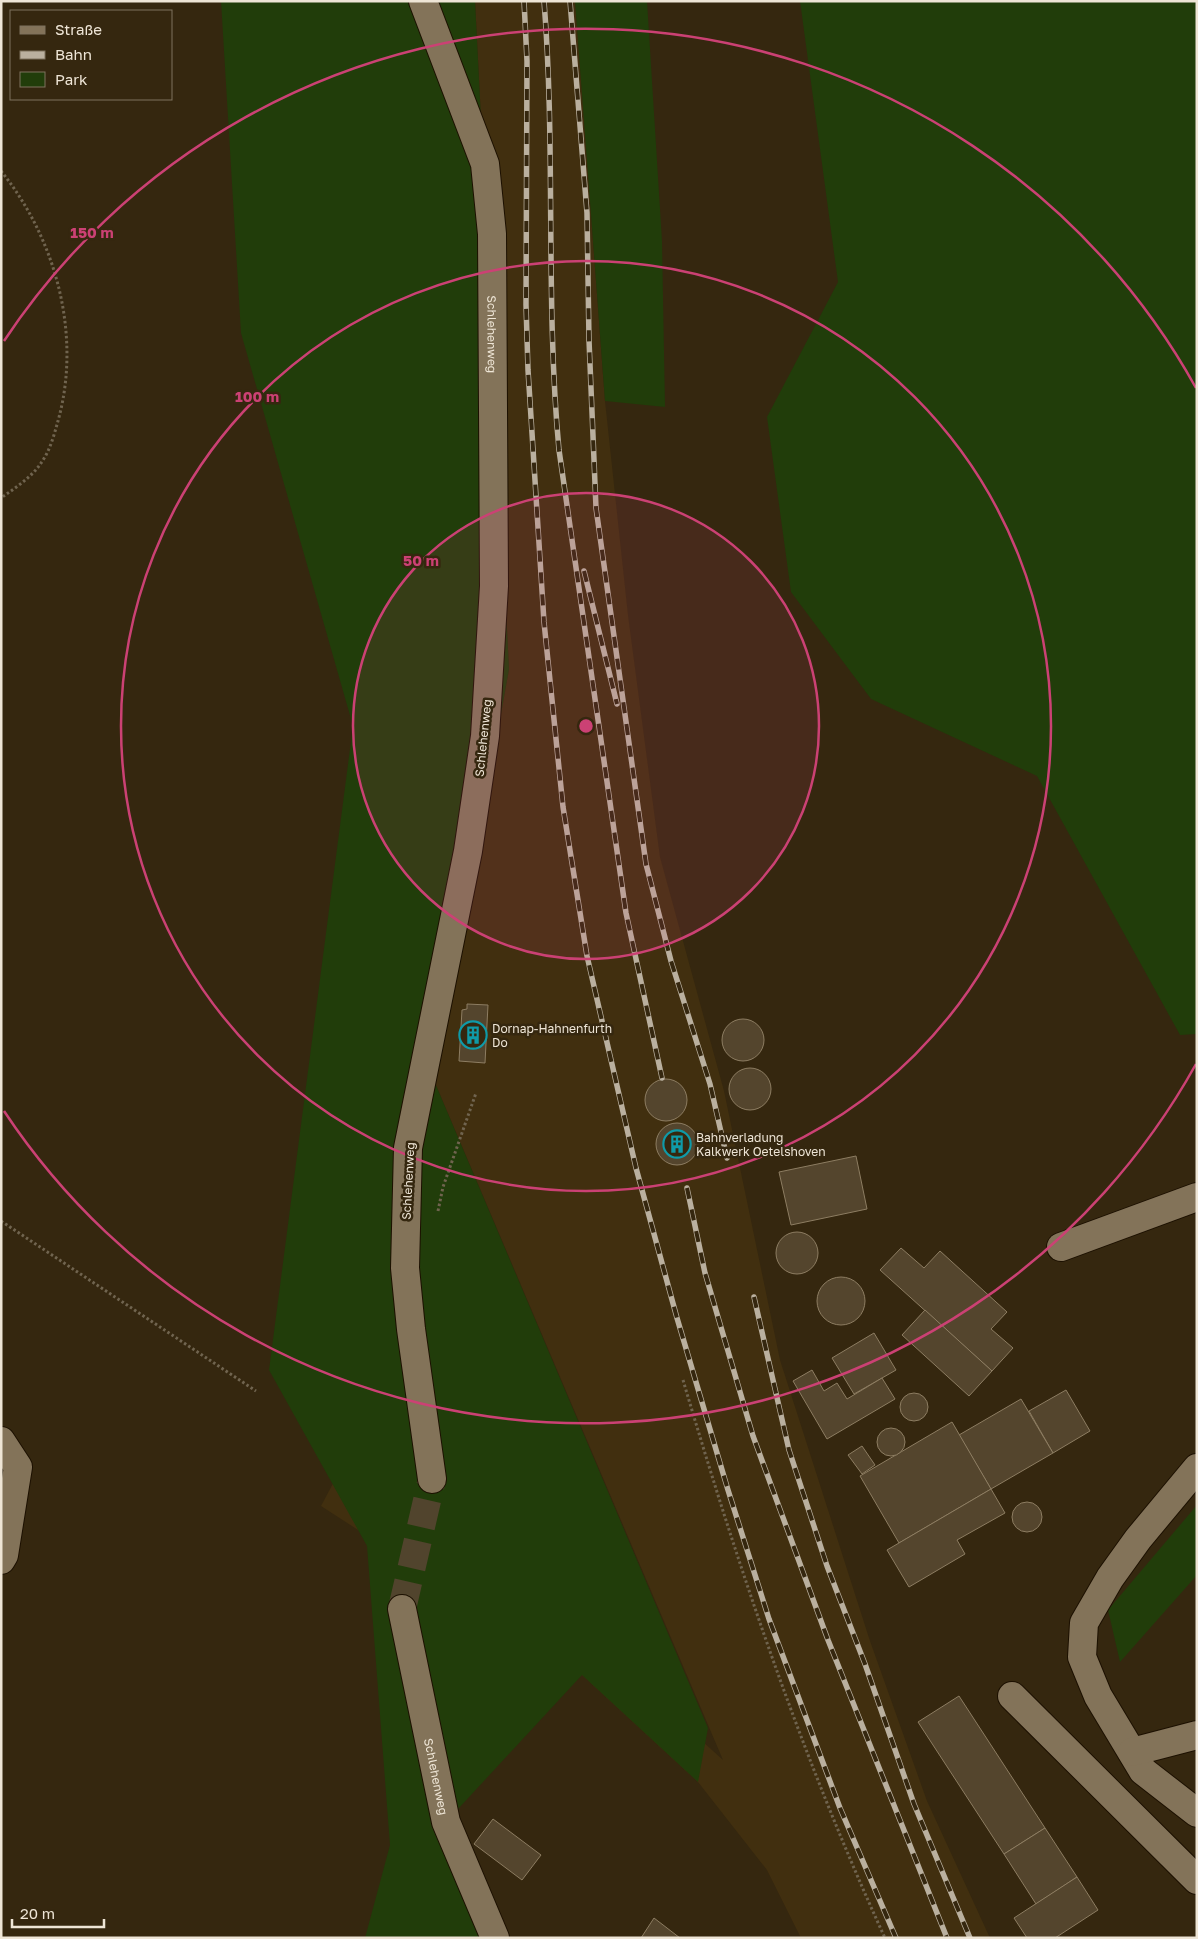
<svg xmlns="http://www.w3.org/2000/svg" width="1198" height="1939" viewBox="0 0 1198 1939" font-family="'Golos Text',sans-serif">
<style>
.built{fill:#412f0f}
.green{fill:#213d0a}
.building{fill:#54452d;stroke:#8d7d62}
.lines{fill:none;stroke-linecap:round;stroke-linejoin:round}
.minor-tunnel{stroke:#51442d;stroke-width:28;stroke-dasharray:28 14;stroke-linecap:butt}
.minor-casing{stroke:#1c1000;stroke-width:30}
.path{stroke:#70644f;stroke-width:3;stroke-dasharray:2.5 2.5;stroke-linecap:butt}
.minor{stroke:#837359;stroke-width:28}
.rail-casing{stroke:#bab09f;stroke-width:5.5}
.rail{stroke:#35270f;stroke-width:4;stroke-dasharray:11;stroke-linecap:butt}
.ring{fill:none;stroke:#cb4174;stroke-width:2.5}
.labels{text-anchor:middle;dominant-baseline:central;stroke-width:5;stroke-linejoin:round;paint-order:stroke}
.street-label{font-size:12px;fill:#eee5d6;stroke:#35270f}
.poi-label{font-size:12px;fill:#eee5d6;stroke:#35270f;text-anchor:start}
.centre{fill:#cb4174;stroke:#35270f;stroke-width:2.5}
.ring-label{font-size:15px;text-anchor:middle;font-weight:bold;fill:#cb4174;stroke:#35270f;stroke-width:5;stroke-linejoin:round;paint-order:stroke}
</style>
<rect width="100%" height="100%" fill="#35270f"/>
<!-- built -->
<polygon class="built" points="475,1 575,1 605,401 628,615 660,857 724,1091 780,1360 870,1641 927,1801 990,1938 801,1938 767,1870 698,1782 582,1675 321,1506 338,1474 595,1644 723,1760 435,1083 509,669"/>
<!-- green -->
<g class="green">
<polygon points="221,1 475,1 509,669 435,1083 708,1728 698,1782 582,1675 446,1822 498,1938 365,1938 390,1845 367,1546 269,1370 353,726 241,333"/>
<polygon points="575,1 647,1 662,241 665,407 605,401"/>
<polygon points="800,1 1197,1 1197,1034 1180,1035 1037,776 871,699 791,592 767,417 838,282"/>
<polygon points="1197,1505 1197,1575 1120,1662 1108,1610"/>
</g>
<!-- building -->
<g class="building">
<polygon points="467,1004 488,1005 485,1063 459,1061 462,1010 467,1009"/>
<circle cx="743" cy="1040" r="21"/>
<circle cx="750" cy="1089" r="21"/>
<circle cx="666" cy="1100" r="21"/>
<circle cx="677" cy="1144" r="21"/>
<polygon points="856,1156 867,1209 791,1225 779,1172"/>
<circle cx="797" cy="1253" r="21"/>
<polygon points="901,1248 924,1268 940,1251 1007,1312 991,1329 1013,1348 992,1371 880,1270"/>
<circle cx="841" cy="1301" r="24"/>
<polygon points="925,1310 992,1371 969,1396 902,1335"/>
<polygon points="874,1333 896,1370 854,1394 832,1358"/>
<polygon points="812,1370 824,1391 837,1383 847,1399 882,1378 895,1399 827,1439 793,1381"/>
<polygon points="1066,1390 1090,1431 1053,1453 1029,1411"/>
<circle cx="914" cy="1407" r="14"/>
<polygon points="1021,1399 1053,1453 991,1489 959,1435"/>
<polygon points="952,1422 991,1489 899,1543 860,1476"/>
<circle cx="891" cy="1442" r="14"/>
<polygon points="862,1446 875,1465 862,1474 848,1455"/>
<polygon points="991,1489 1005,1513 957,1540 965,1554 909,1587 887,1550"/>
<circle cx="1027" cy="1517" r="15"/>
<polygon points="959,1696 1045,1828 1004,1854 918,1722"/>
<polygon points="493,1819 541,1855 522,1880 474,1844"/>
<polygon points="1045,1828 1077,1877 1036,1904 1004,1854"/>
<polygon points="1077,1877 1098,1910 1055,1938 1027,1938 1014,1918"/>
<polygon points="654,1918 680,1938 641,1938"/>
</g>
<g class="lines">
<!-- minor-tunnel -->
<polyline class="minor-tunnel" points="402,1609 432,1479"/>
<!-- minor casing -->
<g class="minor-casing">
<g id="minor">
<path id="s1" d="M423,1L485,164L492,234L494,586L485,736L468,851L408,1148L405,1268L411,1329L432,1479"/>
<polyline points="1061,1247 1197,1197"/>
<polyline points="1,1441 18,1467 4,1555 1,1560"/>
<polyline points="1197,1468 1138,1539 1110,1578 1084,1623 1082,1657 1098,1696 1143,1771 1197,1813"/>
<path id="s2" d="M402,1609L446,1822L495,1938"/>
<polyline points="1012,1696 1197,1880"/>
<polyline points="1132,1752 1197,1735"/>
</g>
</g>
<!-- path -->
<g class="path">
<path d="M1,171C56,239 82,335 58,421C54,435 50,451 41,463C32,477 15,488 1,498"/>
<polyline points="438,1211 443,1187 476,1093"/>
<polyline points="1,1221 256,1391"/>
<path d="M683,1380C739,1570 802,1757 885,1938"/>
</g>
<!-- minor -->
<use href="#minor" class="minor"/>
<!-- rail casing -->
<g class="rail-casing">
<g id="rail">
<polyline points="524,1 527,61 526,305 528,370 544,622 563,807 587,956 636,1168 677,1318 728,1490 769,1619 840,1808 896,1938"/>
<path d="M544,1C556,151 545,300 559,450L626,913L662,1078"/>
<polyline points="570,1 587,213 589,340 596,508 646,864 671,961 710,1084 727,1158"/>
<polyline points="584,571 617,704"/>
<polyline points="687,1188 705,1273 753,1436 828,1640 947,1938"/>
<polyline points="754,1297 789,1450 827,1566 865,1664 914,1804 970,1938"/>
</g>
</g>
<!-- rail -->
<use href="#rail" class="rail"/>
</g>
<!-- distance rings -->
<circle cx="586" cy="726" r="233" fill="#cb4174" fill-opacity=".12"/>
<g class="ring">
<circle cx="586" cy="726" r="233"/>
<circle cx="586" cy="726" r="465"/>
<path d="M1196 1064A698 698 0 0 1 4 1111M4 341A698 698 0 0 1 1196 388"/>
</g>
<!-- icons -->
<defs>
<g id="building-ring" transform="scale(1.4375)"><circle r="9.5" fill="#35270f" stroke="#0f9aa8" stroke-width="1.5"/><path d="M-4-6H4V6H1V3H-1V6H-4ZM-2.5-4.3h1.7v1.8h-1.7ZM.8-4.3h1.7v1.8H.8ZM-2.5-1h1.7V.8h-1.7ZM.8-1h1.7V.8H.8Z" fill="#0f9aa8"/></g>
</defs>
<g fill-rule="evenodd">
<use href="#building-ring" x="473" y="1035"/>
<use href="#building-ring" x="677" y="1144"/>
</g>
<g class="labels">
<!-- street labels -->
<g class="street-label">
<text stroke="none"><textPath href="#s1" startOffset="345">Schlehenweg</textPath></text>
<text transform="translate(483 738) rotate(-84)">Schlehenweg</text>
<text transform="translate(408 1181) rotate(-87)">Schlehenweg</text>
<text stroke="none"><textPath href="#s2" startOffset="171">Schlehenweg</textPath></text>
</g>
<!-- poi labels -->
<g class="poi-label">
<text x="492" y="1028">Dornap-Hahnenfurth<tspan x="492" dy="14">Do</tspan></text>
<text x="696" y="1137">Bahnverladung<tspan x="696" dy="14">Kalkwerk Oetelshoven</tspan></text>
</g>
</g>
<circle cx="586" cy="726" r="8" class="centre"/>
<g class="ring-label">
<text x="92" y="238">150 m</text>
<text x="257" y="402">100 m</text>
<text x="421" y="566">50 m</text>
</g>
<!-- border -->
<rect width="1198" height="1939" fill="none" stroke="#eee5d6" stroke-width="5"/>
<!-- legend -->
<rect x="10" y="10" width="162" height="90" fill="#35270f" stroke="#7f735f"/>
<rect x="20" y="26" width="25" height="8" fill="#837359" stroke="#7f735f"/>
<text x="55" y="35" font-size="15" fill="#eee5d6">Straße</text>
<rect x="20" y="51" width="25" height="8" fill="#bab09f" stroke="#7f735f"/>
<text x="55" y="60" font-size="15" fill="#eee5d6">Bahn</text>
<rect x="20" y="72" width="25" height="15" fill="#213d0a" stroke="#7f735f"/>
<text x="55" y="85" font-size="15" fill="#eee5d6">Park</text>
<!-- scale -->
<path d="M12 1919v8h92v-8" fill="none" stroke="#eee5d6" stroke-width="2.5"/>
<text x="20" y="1919" font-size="15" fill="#eee5d6" stroke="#35270f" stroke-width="4" paint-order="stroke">20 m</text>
</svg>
